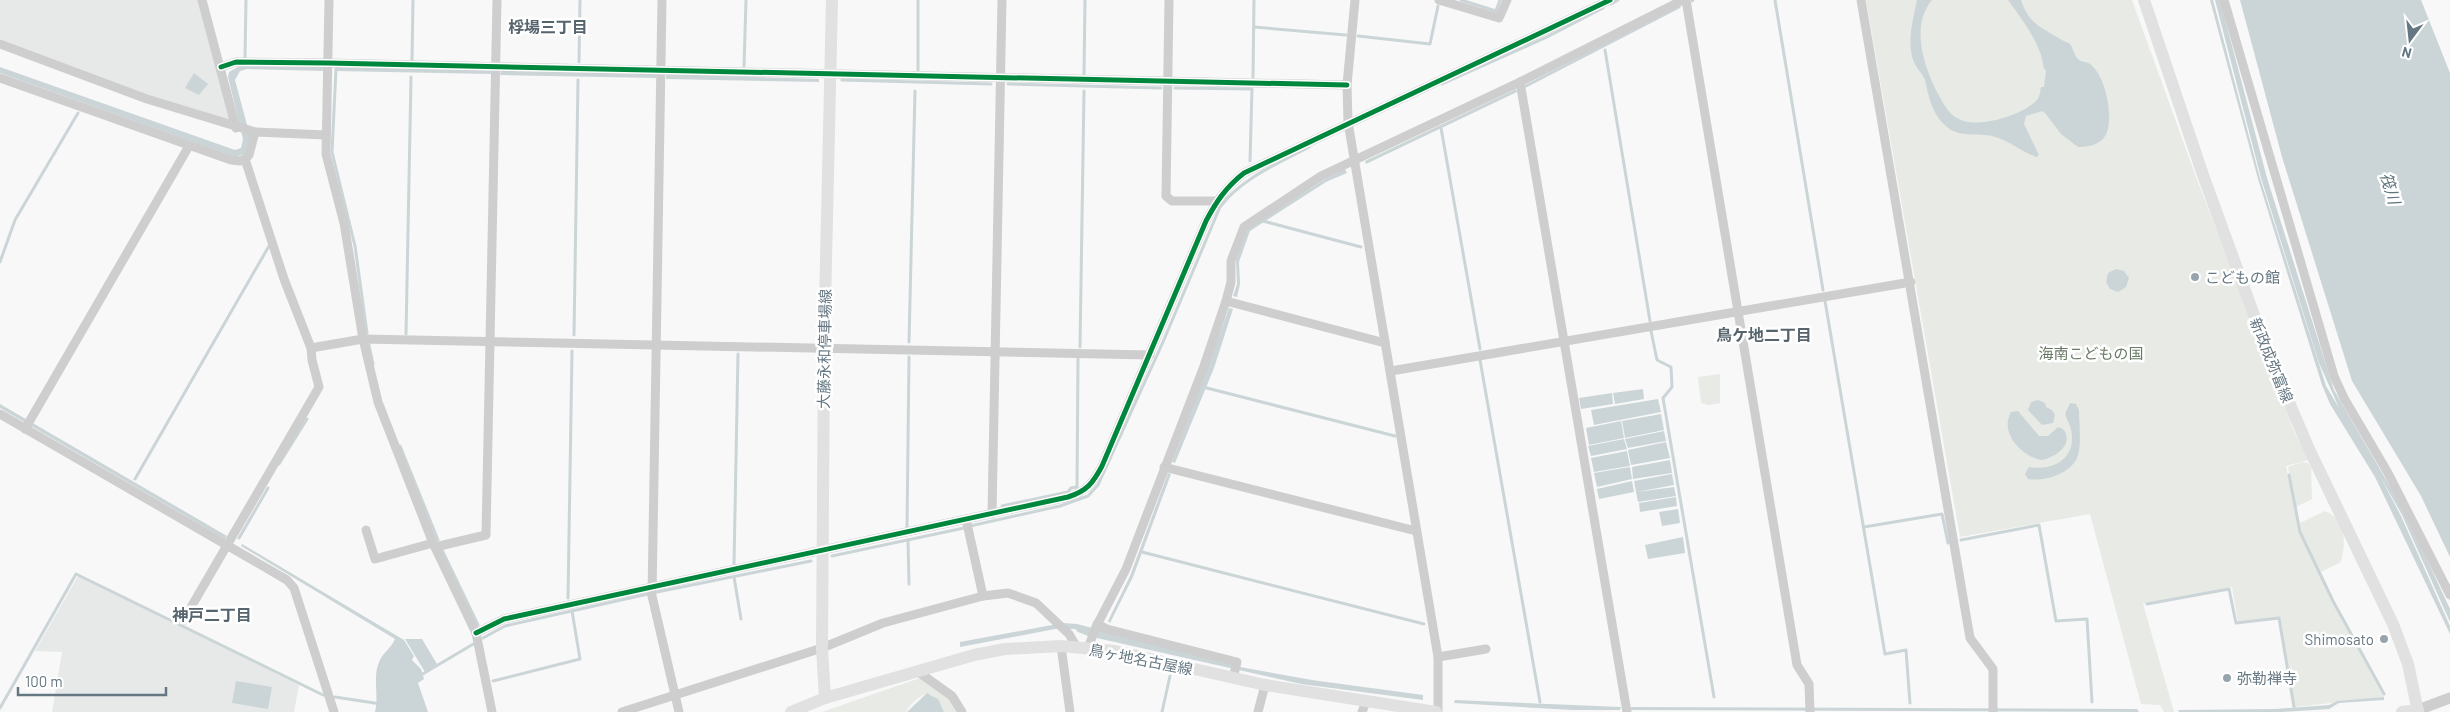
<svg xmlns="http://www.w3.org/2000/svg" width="2450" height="712" viewBox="0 0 2450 712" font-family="Barlow,'Noto Sans JP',sans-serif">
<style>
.built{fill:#e7e9e8}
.green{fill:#e8eae5}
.water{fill:#cbd5d7}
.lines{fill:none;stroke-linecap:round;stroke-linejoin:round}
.stream{stroke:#cbd5d7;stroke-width:3}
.minor{stroke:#cececf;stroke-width:9}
.tertiary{stroke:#cececf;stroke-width:11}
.secondary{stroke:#e1e1e2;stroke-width:12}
.cycleway-casing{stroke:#fff;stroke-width:8}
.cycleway{stroke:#00873e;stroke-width:5}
.poi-dot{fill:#98a4ab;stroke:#fff;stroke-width:2}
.labels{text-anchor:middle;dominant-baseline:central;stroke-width:5;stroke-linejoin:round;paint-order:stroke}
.poi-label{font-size:15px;fill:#657782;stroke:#fff;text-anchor:start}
.street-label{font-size:15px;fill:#657782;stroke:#fff}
.park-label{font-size:15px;fill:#687a63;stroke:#fff}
.neighbourhood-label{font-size:16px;font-weight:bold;fill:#56646d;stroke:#fff}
.water-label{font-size:16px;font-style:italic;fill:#5f767c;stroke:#fff}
</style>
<rect width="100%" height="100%" fill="#f8f8f8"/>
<!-- built -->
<g class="built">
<polygon points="0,0 199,0 232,122 149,95 0,39"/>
<polygon points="78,576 299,685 294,712 52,712 62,652 35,651"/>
</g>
<!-- green -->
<g class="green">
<polygon points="1866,0 2132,0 2196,177 2293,429 2308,460 2286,466 2299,532 2332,602 2384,697 2295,707 2280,617 2238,622 2232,587 2143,604 2174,712 2164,712 2160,705 2141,704 2090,514 1960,537"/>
<polygon points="1720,374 1720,403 1709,405 1701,403 1698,377"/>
<polygon points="2302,462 2308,463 2311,467 2312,499 2296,507 2288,467"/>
<path d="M2325,511C2346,520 2346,542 2341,562L2321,572L2302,533L2300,523Z"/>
<path d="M923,677L948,696L959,712H944C938,699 931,686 916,700C912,704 908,707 906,712H822Z"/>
</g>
<!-- water -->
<g class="water">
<path d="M1917,0H1932C1910,26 1924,67 1938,94C1943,103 1948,113 1957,118C1975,130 2021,116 2036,101C2040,97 2040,92 2041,87H2044L2046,70L2044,69C2041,43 2023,21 2008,0H2021C2029,24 2040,26 2060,39C2063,41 2067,42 2070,44C2073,48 2074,54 2077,58C2081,63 2086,61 2090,64C2106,76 2113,115 2107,132C2103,144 2090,147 2078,147L2061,134L2045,113L2042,111L2026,116L2024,124L2039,155L2037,157C2021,152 2009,140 1992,136C1978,133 1959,137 1948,128C1934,117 1929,100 1926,84C1925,75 1916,69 1913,60C1907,40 1913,20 1917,0Z"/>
<polygon points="2210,0 2213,0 2260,178 2326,386 2379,475 2340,410 2319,363 2261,178 2215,0 2220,0 2267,178 2334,390 2406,514 2450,609 2450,622 2402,515 2380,476 2401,516 2450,626 2450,634 2375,477 2330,404 2322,385 2258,179"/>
<polygon points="2240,0 2421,0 2450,73 2450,557 2421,496 2352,381 2282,157"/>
<polygon points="241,65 324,67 324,71 247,69 240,71 235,80 250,136 245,154 235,157 0,73 0,67 235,150 241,148 243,139 228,77 229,72"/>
<polygon points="335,67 492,70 492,74 335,71"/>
<polygon points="501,70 656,73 656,78 500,75"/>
<polygon points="194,73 208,84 199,95 185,88"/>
<polygon points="666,74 819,79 819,82 666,79"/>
<polygon points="1516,89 1517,92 1366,164 1365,161"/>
<polygon points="1345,169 1347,173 1326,182 1250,231 1239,262 1240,284 1237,297 1233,296 1237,284 1236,260 1247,229 1325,179"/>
<polygon points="2116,269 2124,271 2129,278 2126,287 2118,292 2110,289 2106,282 2108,273"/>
<polygon points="1229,308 1233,309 1214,368 1175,463 1172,462"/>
<polygon points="1643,389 1644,399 1615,404 1613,393"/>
<polygon points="1612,393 1613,404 1581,409 1579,398"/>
<polygon points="1658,399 1661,412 1594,425 1591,410"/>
<polygon points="2038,400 2045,403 2046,407 2052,410 2055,415 2053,423 2042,425 2028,410 2031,402"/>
<path d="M2070,403L2076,404L2079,410C2079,424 2082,446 2077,458C2070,474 2043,482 2028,479L2025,474L2029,467C2050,471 2073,461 2072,437C2072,428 2068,422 2065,414Z"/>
<polygon points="0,404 227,536 225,539 0,408"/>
<path d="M2018,411L2039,436H2048L2058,427L2063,429C2075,444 2055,458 2041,460C2022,456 1999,433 2011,412Z"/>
<polygon points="1661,414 1664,430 1625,438 1622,421"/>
<polygon points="1621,421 1624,438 1589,445 1586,428"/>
<polygon points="1664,431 1666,441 1628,448 1625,439"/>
<polygon points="1624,439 1627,449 1591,456 1588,446"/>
<polygon points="1666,442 1670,458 1631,465 1628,450"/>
<polygon points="1627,451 1630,466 1594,472 1591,458"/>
<polygon points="1670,460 1672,473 1633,479 1632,467"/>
<polygon points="1630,467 1632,479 1597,487 1594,473"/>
<polygon points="1168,473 1171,474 1133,577 1110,623 1108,621 1130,576"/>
<polygon points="1672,474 1674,485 1637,492 1674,487 1676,496 1638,502 1634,481"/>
<polygon points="1632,481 1634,492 1599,499 1597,489"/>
<polygon points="1676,497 1677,506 1640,512 1639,503"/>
<polygon points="1678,509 1680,523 1662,526 1659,512"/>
<polygon points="1683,537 1685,553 1648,559 1645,545"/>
<path d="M242,544L404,640L414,656L412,660L421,669L424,679L418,683L428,712H375C379,696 373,680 378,665C382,652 391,649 395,639L241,546Z"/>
<polygon points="1063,623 1077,624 1240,667 1312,680 1423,695 1423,700 1301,684 1088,636 1078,632 1075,629 1055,629 960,647 960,642"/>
<polygon points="405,639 422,639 437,664 425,672"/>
<polygon points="236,681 272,687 268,709 232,703"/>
<polygon points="927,693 938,699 944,712 907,712"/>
<polygon points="2384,697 2384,700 2339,703 2329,709 2282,712 2179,712 2178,710 2275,709 2329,705 2337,701"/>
<polygon points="1455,700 1621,707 1620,710 1572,710 1454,703"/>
<polygon points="1631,707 2137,709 2139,712 1631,710"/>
</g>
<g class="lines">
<!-- stream -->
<g class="stream">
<polyline points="1461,0 1496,11 1500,0"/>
<polyline points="1775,0 1823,290"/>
<polyline points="1692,1 1693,0"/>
<polyline points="1611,4 1618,0"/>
<polyline points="1254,27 1346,35"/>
<polyline points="1358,36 1430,44 1438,6"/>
<polyline points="1605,50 1650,321"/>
<polyline points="245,57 246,0"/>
<polyline points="412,60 413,0"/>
<polyline points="579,62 580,0"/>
<polyline points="744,66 746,0"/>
<polyline points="336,69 332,152 355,246 367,333"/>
<polyline points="918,70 918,0"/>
<polyline points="1084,74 1085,0"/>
<polyline points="1253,77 1254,0"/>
<polyline points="842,80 991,84"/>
<polyline points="1008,84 1161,88"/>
<polyline points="1442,84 1547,37 1603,8"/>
<polyline points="1526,86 1679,7"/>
<polyline points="1175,88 1252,89 1250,161"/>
<polyline points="1441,128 1480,349"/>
<polyline points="1263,221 1361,247"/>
<polyline points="0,262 15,220 78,113"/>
<polyline points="1825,301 1885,654 1906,650 1910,703"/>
<polyline points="1651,331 1657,360 1671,367 1672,387 1663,398 1714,697"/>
<polyline points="406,334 411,77"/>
<polyline points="574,335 578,80"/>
<polyline points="909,342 915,91"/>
<polyline points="369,345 373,364"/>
<polyline points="1080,347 1084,91"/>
<polyline points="1480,360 1540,702"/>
<polyline points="1203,387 1395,436"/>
<polyline points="400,446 438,540"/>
<polyline points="279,464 307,419"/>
<polyline points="2289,475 2300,532 2333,601 2384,694"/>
<polyline points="135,479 269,246"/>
<polyline points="1002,506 1068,492 1071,488 1077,487 1078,359"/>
<path d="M970,526L1060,506L1088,496L1098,485L1163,342L1220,207C1242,178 1277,164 1309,147"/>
<polyline points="1864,527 1942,514 1948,543"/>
<polyline points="907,528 909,357"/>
<polyline points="239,538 268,488"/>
<polyline points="908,540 909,584"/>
<polyline points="1961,540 2039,525 2056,621 2087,619 2092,702"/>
<polyline points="442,550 478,625"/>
<polyline points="1142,552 1424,624"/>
<polyline points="832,556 964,528"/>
<polyline points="734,564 738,354"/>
<polyline points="734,577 741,619"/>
<polyline points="657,592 811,561"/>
<polyline points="568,598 572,351"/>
<polyline points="2147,604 2229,589 2236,623 2279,618 2294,707"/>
<polyline points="483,638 505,626 648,594"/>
<polyline points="421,675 475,643"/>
<polyline points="493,681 580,659 572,611"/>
<polyline points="335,697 381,704"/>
<polyline points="0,708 76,574 323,695"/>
<polyline points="1162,712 1170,676"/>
</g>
<!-- minor -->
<g class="minor">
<polyline points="202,0 236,128"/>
<polyline points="329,0 326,154 344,223 363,339 378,402 433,543 476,633 492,712"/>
<polyline points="662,0 652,596 679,712"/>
<polyline points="1169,0 1166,196 1172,201 1216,201"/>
<polyline points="1355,0 1347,85 1348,122 1438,657 1438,712"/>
<polyline points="1439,0 1499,18 1507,0"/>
<polyline points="1686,0 1797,665 1809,684 1810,712"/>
<polyline points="1861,0 1970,638 1993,669 1993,712"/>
<polyline points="2224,0 2334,376 2344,398 2388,473 2450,595"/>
<polyline points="0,44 147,99 255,132 249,155 245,159 284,279 311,348 312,360 319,387 183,621"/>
<polyline points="221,67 236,62 328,63 1347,85"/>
<polyline points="0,78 231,160 240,161 245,159"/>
<polyline points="1520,82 1627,712"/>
<polyline points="255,132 326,135"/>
<polyline points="1226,301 1385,343"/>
<polyline points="311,348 363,339 1150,355"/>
<polyline points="1391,371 1911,282"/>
<polyline points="0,414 287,580 294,588 334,712"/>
<polyline points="25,429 189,146"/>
<polyline points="1164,467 1416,531"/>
<polyline points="992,514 1002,0"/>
<polyline points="966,519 983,596"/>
<polyline points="366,530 375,559 433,543"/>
<polyline points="435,547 486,535 497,0"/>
<polyline points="1097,624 1107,629 1237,662 1233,678"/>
<path d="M476,633L504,619L1068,497C1087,491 1093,483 1102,466L1206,221C1216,202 1226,187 1244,173L1610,0"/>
<polyline points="1061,646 1070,712"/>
<polyline points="1088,648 1096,627 1126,569 1204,366 1226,301 1231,282 1231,261 1244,227 1321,176 1520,82 1683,0"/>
<polyline points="1438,657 1486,649"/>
<polyline points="917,671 952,696 962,712"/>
<polyline points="622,712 822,648 883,623 983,596 1008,593 1036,603 1069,634 1076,646"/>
<polyline points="1258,712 1265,685"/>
<polyline points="1362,712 1366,702"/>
</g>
<!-- tertiary -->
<polyline class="tertiary" points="2418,710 2450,698"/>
<!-- secondary -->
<g class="secondary">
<polyline points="2144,0 2203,175 2267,351 2309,449 2393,624 2408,664 2418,712"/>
<polyline points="825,698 822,648 824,348 832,0"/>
<polyline points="791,712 825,698 974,655 1005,649 1061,646 1115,651 1265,685 1436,712"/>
<polyline points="2402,712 2418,710"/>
</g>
<!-- cycleway casing -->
<g class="cycleway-casing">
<g id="cycleway">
<polyline points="221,67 236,62 328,63 1347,85"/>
<path d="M476,633L504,619L1068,497C1087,491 1093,483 1102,466L1206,221C1216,202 1226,187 1244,173L1610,0"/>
</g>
</g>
<!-- cycleway -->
<use href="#cycleway" class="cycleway"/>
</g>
<!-- markers -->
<g class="poi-dot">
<circle cx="2195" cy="277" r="5"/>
<circle cx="2384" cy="639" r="5"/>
<circle cx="2227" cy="678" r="5"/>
</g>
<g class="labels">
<!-- poi labels -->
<g class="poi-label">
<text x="2205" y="277">こどもの館</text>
<text x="2374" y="639" text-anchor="end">Shimosato</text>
<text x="2237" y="678">弥勒禅寺</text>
</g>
<!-- street labels -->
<g class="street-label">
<text transform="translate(824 349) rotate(-89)">大藤永和停車場線</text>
<text transform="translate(2272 360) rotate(68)">新政成弥富線</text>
<text transform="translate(1141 659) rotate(11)">鳥ヶ地名古屋線</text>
</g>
<!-- park labels -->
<g class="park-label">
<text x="2091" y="353">海南こどもの国</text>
</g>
<!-- neighbourhood labels -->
<g class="neighbourhood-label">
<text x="548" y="26">桴場三丁目</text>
<text x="1764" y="334">鳥ケ地二丁目</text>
<text x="212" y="614">神戸二丁目</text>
</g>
<!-- water labels -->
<g class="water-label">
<text transform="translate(2391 188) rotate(73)">筏川</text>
</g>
</g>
<!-- north arrow -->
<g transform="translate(2410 40) rotate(195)" stroke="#ffffff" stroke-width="4" paint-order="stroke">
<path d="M0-4L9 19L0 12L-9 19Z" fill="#657782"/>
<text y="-8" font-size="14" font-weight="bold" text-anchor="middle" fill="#657782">N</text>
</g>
<!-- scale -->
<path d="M18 687v8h148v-8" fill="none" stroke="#657782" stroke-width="2.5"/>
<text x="25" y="687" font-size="15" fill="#657782" stroke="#ffffff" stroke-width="4" paint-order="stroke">100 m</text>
</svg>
